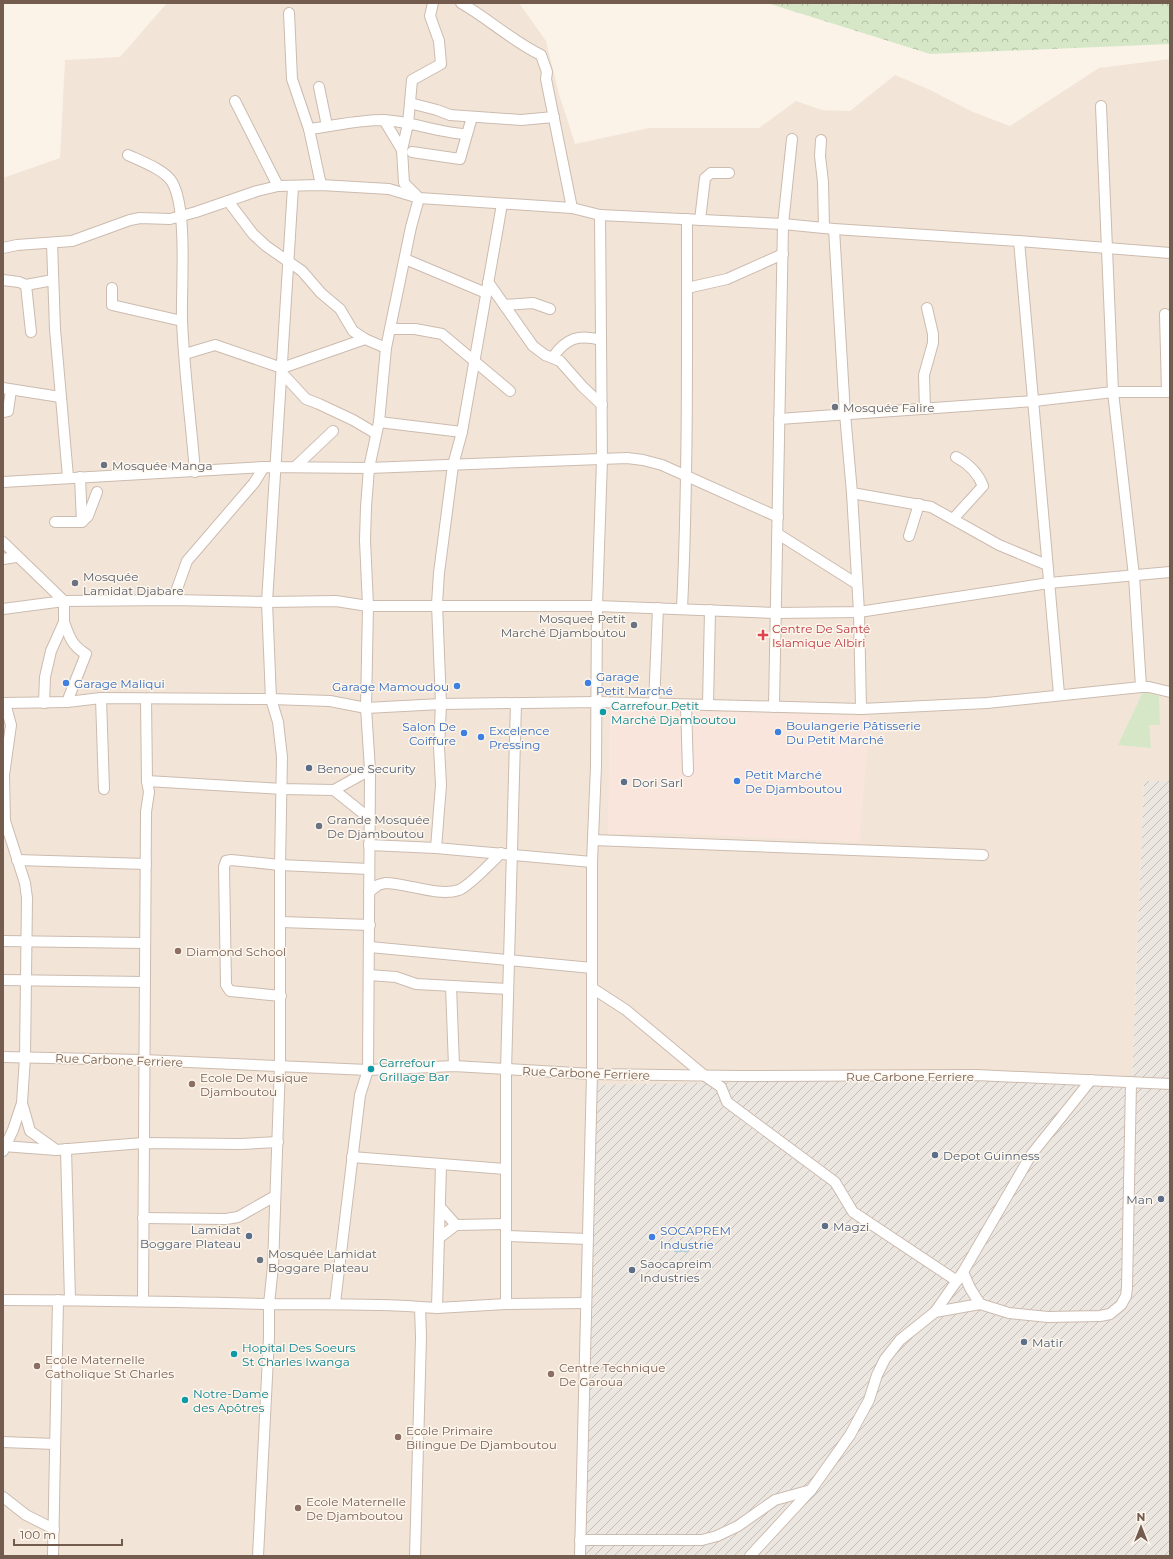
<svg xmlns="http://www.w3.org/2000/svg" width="1173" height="1559" viewBox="0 0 1173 1559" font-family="Montserrat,sans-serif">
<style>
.residential{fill:#f2e5d7}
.commercial{fill:#fae5dd}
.industrial{fill:url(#industrial-furrows)}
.green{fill:#d5e7c7}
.forest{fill:url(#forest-crowns)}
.water{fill:#bedee3;stroke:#a5cdd4}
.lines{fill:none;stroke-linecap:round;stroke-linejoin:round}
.minor-casing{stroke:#ccbbaf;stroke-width:12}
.minor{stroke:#fff;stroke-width:10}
.worship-dot{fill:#6b7280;stroke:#fef7ee;stroke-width:1.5}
.health-dot{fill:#e0444e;stroke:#fef7ee;stroke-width:1.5}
.shop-dot{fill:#3f7fe0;stroke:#fef7ee;stroke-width:1.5}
.culture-dot{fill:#0f9aa8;stroke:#fef7ee;stroke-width:1.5}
.service-dot{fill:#5c6f8a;stroke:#fef7ee;stroke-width:1.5}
.education-dot{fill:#8d6e63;stroke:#fef7ee;stroke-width:1.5}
.labels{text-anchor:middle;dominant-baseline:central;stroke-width:3;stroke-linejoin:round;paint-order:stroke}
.worship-label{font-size:12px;fill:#5b616d;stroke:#fef7ee;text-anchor:start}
.health-label{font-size:12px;fill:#be3a42;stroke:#fef7ee;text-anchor:start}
.shop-label{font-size:12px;fill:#366cbe;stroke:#fef7ee;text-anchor:start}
.culture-label{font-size:12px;fill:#0d838f;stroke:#fef7ee;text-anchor:start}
.service-label{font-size:12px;fill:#4e5e75;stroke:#fef7ee;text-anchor:start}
.education-label{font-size:12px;fill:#785e54;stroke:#fef7ee;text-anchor:start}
.street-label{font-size:12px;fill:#735b4e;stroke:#fef7ee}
</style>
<defs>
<pattern id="industrial-furrows" width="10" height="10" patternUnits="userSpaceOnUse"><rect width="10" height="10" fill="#ece6e1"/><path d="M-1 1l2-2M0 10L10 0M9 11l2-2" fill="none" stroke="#c4bdb9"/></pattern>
<pattern id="forest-crowns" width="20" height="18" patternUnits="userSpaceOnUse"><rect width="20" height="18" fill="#d5e7c7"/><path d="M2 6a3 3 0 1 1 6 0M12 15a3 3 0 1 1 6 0" fill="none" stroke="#b1bea4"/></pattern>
</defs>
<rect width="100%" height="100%" fill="#fbf3e8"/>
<!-- residential -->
<polygon class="residential" points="167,3 519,3 546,41 559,94 575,144 649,128 759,128 796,101 822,110 850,111 895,75 928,89 973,112 1010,126 1099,68 1170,59 1170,781 1144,781 1132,1081 584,1556 3,1556 3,178 60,158 65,60 120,57"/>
<!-- commercial -->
<polygon class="commercial" points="610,709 870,716 859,842 667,833 608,834"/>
<!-- industrial -->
<polygon class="industrial" points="1144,781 1170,781 1170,1556 584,1556 589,1085 1032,1077 1132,1081"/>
<!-- green -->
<polygon class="green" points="1143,692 1159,696 1160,725 1149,725 1151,748 1118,745"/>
<!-- forest -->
<polygon class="forest" points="767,3 1170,3 1170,44 930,54"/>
<!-- water -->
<polygon class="water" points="676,1242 679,1242 683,1245 689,1244 690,1249 686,1252 683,1251 675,1252 673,1246"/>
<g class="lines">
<!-- minor casing -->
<g class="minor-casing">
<g id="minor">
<path d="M461,3C489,19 512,41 541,55L547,72L546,79L572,208"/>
<polyline points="289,13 292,79 309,129 321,185"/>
<polyline points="319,87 327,126"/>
<polyline points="235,101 278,186"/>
<polyline points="410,103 437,110 450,115 521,120 554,117"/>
<polyline points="1101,106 1113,392 1134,576 1141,687"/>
<polyline points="384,120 402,150"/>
<path d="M309,129C333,126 358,120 383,120C411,121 438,133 466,134"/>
<polyline points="821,140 820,156 823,182 824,228"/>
<polyline points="412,152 460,159 472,117"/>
<path d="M128,155C141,161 165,170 172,182C188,209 181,287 182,320C184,371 191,421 195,472"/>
<polyline points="228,201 253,234 266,246 302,271 321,293 340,309 353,331 365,339 386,348"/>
<polyline points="700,220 705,178 711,173 729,173"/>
<polyline points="834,229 845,414 852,493 859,612 861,709"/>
<polyline points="1019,241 1059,694"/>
<polyline points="52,243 55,329 68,477"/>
<polyline points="3,248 17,245 72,241 130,220 140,218 170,219 196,212 257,191 278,186 321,185 389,189 419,198 572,208 600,215 783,224 834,229 1019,241 1170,253"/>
<polyline points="405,259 486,293"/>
<polyline points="3,280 19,282 26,285 53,280"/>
<polyline points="488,282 533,346 545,355 560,361 582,386 602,405"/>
<polyline points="26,285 31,332"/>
<polyline points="112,288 112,305 182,321"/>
<polyline points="687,288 727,279 783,254"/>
<polyline points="504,305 533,303 550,309"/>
<polyline points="1165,314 1167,392"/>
<polyline points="390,329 415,329 442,334 510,391"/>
<polyline points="185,354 215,345 282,368 365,339"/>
<path d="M553,357C566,338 579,334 601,340"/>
<polyline points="282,373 306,399 319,404 353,420 375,433"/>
<polyline points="3,388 60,397"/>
<polyline points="925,409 924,375 933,343 933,334 927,308"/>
<polyline points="3,412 8,411 11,390"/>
<polyline points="779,419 1034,401 1113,392 1170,392"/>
<polyline points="379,422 462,432"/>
<polyline points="295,467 333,431"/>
<polyline points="3,482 264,467 369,468 627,458 643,460 662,465 778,517"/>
<polyline points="852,493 931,507 999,545 1047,565"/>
<path d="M953,519L983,486C978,473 969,464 956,457"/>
<polyline points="55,522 82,522 80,477"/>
<polyline points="82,522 88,516 97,492"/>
<polyline points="778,534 857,584"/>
<polyline points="909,536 919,504"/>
<polyline points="3,542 64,601 64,622 51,651 45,677 44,703"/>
<polyline points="3,559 16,557"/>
<polyline points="173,600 187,561 254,483 264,467"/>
<polyline points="3,609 64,601 173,600 267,602 336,601 368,606 597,606 776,613 859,612 1049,583 1170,572"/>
<path d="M682,609C688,479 687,349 687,219"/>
<path d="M64,622C69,636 72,646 86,654L67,702"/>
<polyline points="101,698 104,789"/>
<polyline points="3,703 67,702 101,698 271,699 330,701 366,708 441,704 597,702 861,709 987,703 1141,687 1149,687 1170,692"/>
<polyline points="654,704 658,608"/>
<polyline points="686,705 688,771"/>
<polyline points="708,705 710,610"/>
<polyline points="774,707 783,224 792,139"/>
<polyline points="147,781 282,789 334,790 370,770"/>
<polyline points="334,790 369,818"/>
<polyline points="593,840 983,855"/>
<polyline points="369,845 436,848 592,862"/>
<polyline points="436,848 441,785 439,747 441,704 437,604 439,573 453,465 462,432 502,204"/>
<polyline points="17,860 146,864"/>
<path d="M369,892L378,885L385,883C406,883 438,897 459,890C469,886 492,862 501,853"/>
<polyline points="281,922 370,925"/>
<polyline points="3,941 144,943"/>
<polyline points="370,947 592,968"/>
<polyline points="369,975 396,977 416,984 508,989"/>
<polyline points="3,980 144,982"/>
<polyline points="451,986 454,1066"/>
<polyline points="592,988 626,1010 705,1076 721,1087 727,1102 835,1182 853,1212 957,1281"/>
<polyline points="281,996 230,991 226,985 224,867 226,861 231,860 280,865 369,869"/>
<polyline points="3,1057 143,1060 368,1070 454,1066 592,1074 738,1076 976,1075 1170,1084"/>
<polyline points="22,1103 30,1131 55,1149"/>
<polyline points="3,1146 56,1150 143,1143 240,1144 278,1142"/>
<polyline points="66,1149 70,1300"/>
<polyline points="3,1151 13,1130 22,1103 25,1057 27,898 25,883 5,821 4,775 11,725 5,703"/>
<polyline points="352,1157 505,1169"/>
<polyline points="441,1208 456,1225"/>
<polyline points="143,1218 226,1219 238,1217 275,1196"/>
<polyline points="506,1236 588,1239"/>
<polyline points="439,1238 456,1225 506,1224"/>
<polyline points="963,1272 970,1288 980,1304"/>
<path d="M3,1300C91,1300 179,1302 268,1304C318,1305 369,1303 420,1307L421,1337L415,1556"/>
<polyline points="143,1300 146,812 149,792 147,781 146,699"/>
<polyline points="335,1303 360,1095 368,1070 370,770 366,708 368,606 365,540 366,507 369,468 379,422 386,348 411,227 419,198 404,183 402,150 408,124 412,80 441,64 439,41 430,16 433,3"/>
<polyline points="506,1304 506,1071 516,703"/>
<polyline points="420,1307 437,1308 506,1304 586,1303"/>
<polyline points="437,1308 441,1165"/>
<polyline points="935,1312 980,1304 1009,1313 1048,1317 1100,1316 1110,1314 1121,1305 1126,1296 1127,1288 1131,1082"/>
<polyline points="3,1442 55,1444"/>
<polyline points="3,1497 26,1515 54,1529"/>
<polyline points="580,1540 702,1540 717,1536 738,1526 775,1500 811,1490"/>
<polyline points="53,1556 58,1300"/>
<polyline points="258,1556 269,1337 269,1304 273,1266 280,1065 280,865 282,757 278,722 271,699 267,602 293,187"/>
<polyline points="580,1556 592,1074 592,862 596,766 597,606 602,460 600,215"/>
<polyline points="750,1556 811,1490 850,1435 869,1400 877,1375 885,1359 900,1340 935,1312 963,1272 1031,1155 1091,1080"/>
</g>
</g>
<!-- minor -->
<use href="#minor" class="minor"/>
</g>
<!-- markers -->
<g class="worship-dot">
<circle cx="835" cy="407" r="4"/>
<circle cx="104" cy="465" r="4"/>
<circle cx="75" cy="583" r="4"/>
<circle cx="634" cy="625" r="4"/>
<circle cx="319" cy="826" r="4"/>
<circle cx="260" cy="1260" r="4"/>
</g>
<path class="health-dot" d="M761 629h4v4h4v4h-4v4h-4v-4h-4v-4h4z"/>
<g class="shop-dot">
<circle cx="66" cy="683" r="4"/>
<circle cx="588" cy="683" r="4"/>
<circle cx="457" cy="686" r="4"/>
<circle cx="778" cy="732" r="4"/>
<circle cx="464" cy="733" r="4"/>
<circle cx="481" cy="737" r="4"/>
<circle cx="737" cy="781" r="4"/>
<circle cx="652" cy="1237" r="4"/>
</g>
<g class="culture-dot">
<circle cx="603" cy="712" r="4"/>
<circle cx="371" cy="1069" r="4"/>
<circle cx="234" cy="1354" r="4"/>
<circle cx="185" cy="1400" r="4"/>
</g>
<g class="service-dot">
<circle cx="309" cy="768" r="4"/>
<circle cx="624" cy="782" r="4"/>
<circle cx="935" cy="1155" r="4"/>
<circle cx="1161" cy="1199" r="4"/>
<circle cx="825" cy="1226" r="4"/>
<circle cx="249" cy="1236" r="4"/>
<circle cx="632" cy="1270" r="4"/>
<circle cx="1024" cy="1342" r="4"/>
</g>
<g class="education-dot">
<circle cx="178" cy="951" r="4"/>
<circle cx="192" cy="1084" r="4"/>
<circle cx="37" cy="1366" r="4"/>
<circle cx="551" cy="1374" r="4"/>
<circle cx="398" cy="1437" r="4"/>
<circle cx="298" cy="1508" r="4"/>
</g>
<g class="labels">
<!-- worship labels -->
<g class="worship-label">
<text x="843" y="407">Mosquée Falire</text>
<text x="112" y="465">Mosquée Manga</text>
<text x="83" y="576">Mosquée<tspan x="83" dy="14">Lamidat Djabare</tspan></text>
<text x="626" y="618" text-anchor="end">Mosquee Petit<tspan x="626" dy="14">Marché Djamboutou</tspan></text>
<text x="327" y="819">Grande Mosquée<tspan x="327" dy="14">De Djamboutou</tspan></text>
<text x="268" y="1253">Mosquée Lamidat<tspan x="268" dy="14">Boggare Plateau</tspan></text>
</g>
<!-- health labels -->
<g class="health-label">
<text x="772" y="628">Centre De Santé<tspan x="772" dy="14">Islamique Albiri</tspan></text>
</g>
<!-- shop labels -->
<g class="shop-label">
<text x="596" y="676">Garage<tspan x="596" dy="14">Petit Marché</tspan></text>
<text x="74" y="683">Garage Maliqui</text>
<text x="449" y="686" text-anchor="end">Garage Mamoudou</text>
<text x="786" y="725">Boulangerie Pâtisserie<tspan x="786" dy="14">Du Petit Marché</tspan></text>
<text x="456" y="726" text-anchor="end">Salon De<tspan x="456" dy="14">Coiffure</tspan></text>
<text x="489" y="730">Excelence<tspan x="489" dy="14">Pressing</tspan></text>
<text x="745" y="774">Petit Marché<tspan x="745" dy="14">De Djamboutou</tspan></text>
<text x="660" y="1230">SOCAPREM<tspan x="660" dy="14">Industrie</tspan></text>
</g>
<!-- culture labels -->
<g class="culture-label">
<text x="611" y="705">Carrefour Petit<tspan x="611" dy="14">Marché Djamboutou</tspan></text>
<text x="379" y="1062">Carrefour<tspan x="379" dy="14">Grillage Bar</tspan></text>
<text x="242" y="1347">Hopital Des Soeurs<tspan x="242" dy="14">St Charles Iwanga</tspan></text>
<text x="193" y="1393">Notre-Dame<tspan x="193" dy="14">des Apôtres</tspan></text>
</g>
<!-- service labels -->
<g class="service-label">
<text x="317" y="768">Benoue Security</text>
<text x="632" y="782">Dori Sarl</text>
<text x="943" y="1155">Depot Guinness</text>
<text x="1153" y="1199" text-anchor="end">Man</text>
<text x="833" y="1226">Magzi</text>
<text x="241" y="1229" text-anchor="end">Lamidat<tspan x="241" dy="14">Boggare Plateau</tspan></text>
<text x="640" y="1263">Saocapreim<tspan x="640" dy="14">Industries</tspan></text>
<text x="1032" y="1342">Matir</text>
</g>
<!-- education labels -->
<g class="education-label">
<text x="186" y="951">Diamond School</text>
<text x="200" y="1077">Ecole De Musique<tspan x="200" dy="14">Djamboutou</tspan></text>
<text x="45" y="1359">Ecole Maternelle<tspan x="45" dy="14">Catholique St Charles</tspan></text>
<text x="559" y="1367">Centre Technique<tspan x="559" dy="14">De Garoua</tspan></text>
<text x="406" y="1430">Ecole Primaire<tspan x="406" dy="14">Bilingue De Djamboutou</tspan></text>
<text x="306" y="1501">Ecole Maternelle<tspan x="306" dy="14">De Djamboutou</tspan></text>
</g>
<!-- street labels -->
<g class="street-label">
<text transform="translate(119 1060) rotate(2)">Rue Carbone Ferriere</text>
<text transform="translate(586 1073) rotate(2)">Rue Carbone Ferriere</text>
<text x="910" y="1076">Rue Carbone Ferriere</text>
</g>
</g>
<!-- border -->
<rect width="1173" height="1559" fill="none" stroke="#735b4e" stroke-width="8"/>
<!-- north arrow -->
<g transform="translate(1141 1527)" stroke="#fef7ee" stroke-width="3" paint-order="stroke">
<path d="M0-3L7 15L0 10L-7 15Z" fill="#735b4e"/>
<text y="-6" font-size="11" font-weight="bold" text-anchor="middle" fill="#735b4e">N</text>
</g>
<!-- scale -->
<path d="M14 1539v6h108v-6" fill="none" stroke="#735b4e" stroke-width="2"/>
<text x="20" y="1539" font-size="12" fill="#735b4e" stroke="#fef7ee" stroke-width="3" paint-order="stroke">100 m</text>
</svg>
